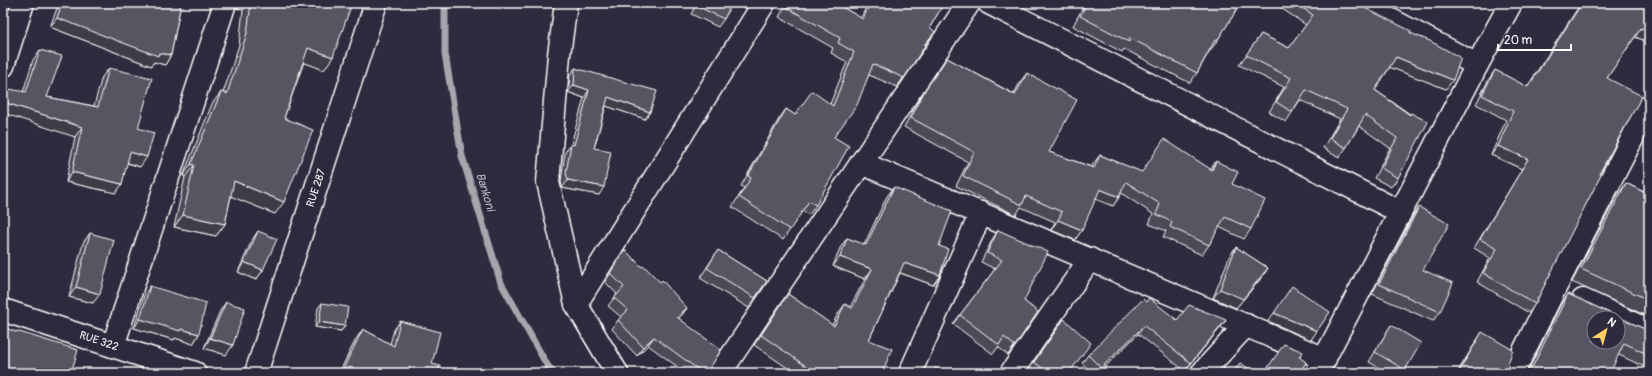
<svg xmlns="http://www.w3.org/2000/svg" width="1652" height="376" viewBox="0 0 1652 376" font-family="Pangolin,sans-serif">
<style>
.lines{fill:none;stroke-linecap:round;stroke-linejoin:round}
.stream{stroke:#a7a6ad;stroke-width:7}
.minor-casing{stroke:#fff;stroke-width:25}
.minor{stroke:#2f2a3d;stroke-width:22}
.wall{fill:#4d4956;stroke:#fff}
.shaded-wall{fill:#3e3c46;stroke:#fff}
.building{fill:#595564;stroke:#fff;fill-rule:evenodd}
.labels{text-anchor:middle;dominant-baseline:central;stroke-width:3;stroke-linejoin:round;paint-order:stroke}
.street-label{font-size:11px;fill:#fff;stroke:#2f2a3d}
.water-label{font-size:12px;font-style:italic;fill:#b6b4bb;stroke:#2f2a3d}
</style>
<rect width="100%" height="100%" fill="#2f2a3d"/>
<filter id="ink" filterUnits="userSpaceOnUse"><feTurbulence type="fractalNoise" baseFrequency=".025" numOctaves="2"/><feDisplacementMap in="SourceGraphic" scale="8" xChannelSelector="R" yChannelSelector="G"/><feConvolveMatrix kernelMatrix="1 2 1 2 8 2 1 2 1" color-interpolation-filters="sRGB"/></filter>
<g filter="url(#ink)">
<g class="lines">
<!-- stream -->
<polyline class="stream" points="445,3 445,54 462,156 501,283 547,365 554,373"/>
<!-- minor casing -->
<g class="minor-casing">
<g id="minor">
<polyline points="566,3 559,55 548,182 576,304 617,373"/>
<polyline points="989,3 1400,212"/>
<polyline points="1359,3 1477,65"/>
<polyline points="3,66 23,3"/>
<polyline points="861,163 1325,359"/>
<polyline points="1583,300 1649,331"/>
<polyline points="576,304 764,3"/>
<polyline points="3,310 195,373"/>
<polyline points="113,346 225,3"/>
<polyline points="256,373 376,3"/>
<polyline points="720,373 969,3"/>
<polyline points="910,373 981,213"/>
<polyline points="1011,373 1090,259"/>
<polyline points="1202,373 1246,325"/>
<polyline points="1317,373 1477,65 1511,3"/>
<polyline points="1513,373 1555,288 1649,106"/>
</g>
</g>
<!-- minor -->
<use href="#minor" class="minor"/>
</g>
<!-- wall -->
<g class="wall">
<polygon points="59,3 181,3 171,55 165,65 154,62 151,66 50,27"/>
<polygon points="239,3 352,3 324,70 304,62 284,118 275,214 231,196 225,224 216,236 174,227 185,177 183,176 212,104 221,92 223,93 239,45 243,10 237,8"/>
<polygon points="697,3 732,3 724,19 718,27 691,14"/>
<polygon points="787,3 835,3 861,18 868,3 944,3 930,27 935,32 925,45 925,46 897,87 869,75 834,137 816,205 809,215 802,211 783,240 732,207 744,188 741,186 779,119 786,109 795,115 830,104 847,62 831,53 833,48 779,17"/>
<polygon points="1085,3 1241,3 1217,41 1210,51 1210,50 1197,73 1190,83 1124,49 1122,52 1073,26"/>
<polygon points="1284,3 1355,3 1410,33 1446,89 1390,67 1375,90 1410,114 1398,178 1391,187 1374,178 1390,148 1359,126 1346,148 1339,158 1323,148 1340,119 1300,100 1286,122 1269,112 1284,87 1239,65 1261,34 1289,48 1306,25 1281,8"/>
<polygon points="1581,3 1649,3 1649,42 1635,37 1607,78 1599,174 1535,304 1529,313 1477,282 1490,258 1474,248 1522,169 1491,155 1506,120 1476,104 1489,79 1495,70 1527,87"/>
<polygon points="40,50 47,97 94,106 102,77 109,68 138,128 140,167 127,163 116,193 66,182 75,137 23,92 33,60"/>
<polygon points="947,58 1014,94 1020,82 1027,73 1049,152 1092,167 1093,164 1100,155 1141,172 1210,169 1216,161 1232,184 1251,229 1244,239 1219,227 1209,245 1202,255 1163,237 1166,231 1149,224 1153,214 1121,193 1119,197 1113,206 1095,199 1082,230 1075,240 1051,230 1055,222 1021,207 1016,215 956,186 968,162 904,127 919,100"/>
<polygon points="575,68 645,119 606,106 594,148 599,195 562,188 561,181 565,152 571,144 584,98 568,92 570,75"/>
<polygon points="1626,183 1646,193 1649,187 1649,317 1572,282 1617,196"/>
<polygon points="894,187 939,246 940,275 933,285 900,273 869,340 882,373 795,373 754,345 788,294 832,325 838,314 845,304 850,307 865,279 833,266 840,248 847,238 864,245 887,196"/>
<polygon points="1419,207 1423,270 1440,312 1433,321 1372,294 1413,216"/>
<polygon points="998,230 1024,301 1038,312 1008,355 998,347 993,354 953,324 995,269 981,262 992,240"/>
<polygon points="258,231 263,270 256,280 238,272 252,240"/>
<polygon points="90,233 93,303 69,297 83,243"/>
<polygon points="1236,247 1268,268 1262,277 1236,308 1213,298 1230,255"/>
<polygon points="625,250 642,267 687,308 681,316 679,318 707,373 686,373 648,345 637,356 612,329 618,320 621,317 608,306 617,294 605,282"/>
<polygon points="718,250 767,281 749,308 700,278"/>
<polygon points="150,286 199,334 193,344 175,338 174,340 134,328 144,296"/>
<polygon points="1568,294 1649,331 1649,369 1619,355 1527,373 1561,304"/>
<polygon points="226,302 226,355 204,348 220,311"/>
<polygon points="1146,302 1177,320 1226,320 1220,328 1185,371 1138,334 1099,373 1092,373 1082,363 1088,355"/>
<polygon points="322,303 345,326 341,331 315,327 318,308"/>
<polygon points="1064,319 1069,373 1032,373 1028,370"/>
<polygon points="400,321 432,364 438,373 339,373 356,339 363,329 390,344 394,330"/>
<polygon points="1391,325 1405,370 1403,373 1388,373 1369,362 1385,335"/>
<polygon points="1482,332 1508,363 1510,370 1514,373 1457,373 1475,343"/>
</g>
<!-- shaded-wall -->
<g class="shaded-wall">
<polygon points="241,3 248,3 243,10 237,8"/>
<polygon points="57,18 159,53 171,55 165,65 154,62 151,66 50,27"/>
<polygon points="1641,28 1649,31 1649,42 1635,37"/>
<polygon points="935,32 928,42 917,55 924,45"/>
<polygon points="308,48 333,57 324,70 300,61"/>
<polygon points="1396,57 1453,80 1446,89 1389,67"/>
<polygon points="574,85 589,90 584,98 568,92"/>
<polygon points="608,97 650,112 645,119 603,105"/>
<polygon points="3,102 82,127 75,137 3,113"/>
<polygon points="1498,146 1528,159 1522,169 1491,155"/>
<polygon points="130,152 147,157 140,167 123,161"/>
<polygon points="191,164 194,165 185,177 183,176"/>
<polygon points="72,172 122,184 116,193 66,182"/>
<polygon points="568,180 604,187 599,195 562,188"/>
<polygon points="234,181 284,202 275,214 225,194"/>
<polygon points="1100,189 1119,197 1113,206 1093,198"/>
<polygon points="183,215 225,224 216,236 174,227"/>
<polygon points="1058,220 1082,230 1075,240 1051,230"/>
<polygon points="840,257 872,269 865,279 833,266"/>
<polygon points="244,262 263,270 256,280 238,272"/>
<polygon points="904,263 940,275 933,285 898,272"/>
<polygon points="1268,268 1262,277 1236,308 1213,298 1220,289"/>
<polygon points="76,287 100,294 93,303 69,297"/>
<polygon points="687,308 681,316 671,325 677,317"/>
<polygon points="1274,313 1317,331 1311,340 1268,321"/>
<polygon points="140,319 181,329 199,334 193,344 175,338 174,340 134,328"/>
<polygon points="1226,320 1220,328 1185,371 1191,363"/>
<polygon points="319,322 345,326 341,331 315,327"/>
<polygon points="1144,326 1138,334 1099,373 1098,373 1101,368"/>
<polygon points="654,337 648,345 637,356 643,347"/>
<polygon points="210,338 233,345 226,355 204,348"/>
</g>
<!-- building -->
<g class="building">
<polygon points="62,3 181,3 171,55 159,53 158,56 57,18"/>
<polygon points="251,3 352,3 333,57 308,48 284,118 313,130 284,202 234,181 225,224 183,215 194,165 191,164 221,92 227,94 247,33"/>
<polygon points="699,3 732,3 724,19 697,6"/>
<polygon points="788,3 835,3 863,19 870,3 944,3 930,27 935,32 924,45 925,46 904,78 873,64 857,105 834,137 849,146 816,205 809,201 790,230 739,197 751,178 748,176 786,109 795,115 812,91 833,106 854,52 838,43 840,38 786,7"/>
<polygon points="1087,3 1241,3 1217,41 1215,40 1197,73 1130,38 1129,42 1080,16"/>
<polygon points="1295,3 1355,3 1411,31 1410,33 1430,41 1461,58 1453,80 1396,57 1375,90 1410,115 1411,113 1428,122 1398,178 1381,168 1397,138 1365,115 1346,148 1330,138 1347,109 1306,90 1292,112 1276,102 1291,78 1246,55 1261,34 1289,48 1313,15"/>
<polygon points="1582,3 1649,3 1649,31 1641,28 1607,78 1642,96 1599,174 1601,175 1535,304 1483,273 1497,249 1480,239 1528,159 1498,146 1513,111 1482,95 1495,70 1528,87"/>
<polygon points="40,50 62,56 47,97 98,107 109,68 152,78 138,128 154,133 147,157 130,152 122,184 72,172 82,127 3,102 3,88 26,92"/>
<polygon points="947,58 1015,95 1027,73 1077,100 1049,152 1094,168 1100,155 1142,172 1164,139 1212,170 1216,161 1238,172 1232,184 1265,200 1251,229 1225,217 1209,245 1170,227 1172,222 1156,214 1160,204 1126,182 1119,197 1100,189 1082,230 1058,220 1062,212 1026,196 1022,205 963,176 974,152 911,118 925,90"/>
<polygon points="575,68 657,91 650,112 608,97 594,148 611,151 604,187 568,180 566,173 571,144 574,145 589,90 574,85"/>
<polygon points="1626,183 1647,194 1649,190 1649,300 1581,269"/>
<polygon points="894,187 952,211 939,246 948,249 940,275 904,263 869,340 892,349 882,373 816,373 761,335 788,294 834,326 845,304 852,308 872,269 840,257 847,238 866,245"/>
<polygon points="1419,207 1449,224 1423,270 1453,283 1440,312 1379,284"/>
<polygon points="998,230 1048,252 1024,301 1038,312 1015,346 1004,337 999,345 960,315 1002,260 987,253"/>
<polygon points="258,231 277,239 263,270 244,262"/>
<polygon points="90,233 114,240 100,294 76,287"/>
<polygon points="1236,247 1268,268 1243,299 1220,289"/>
<polygon points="625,250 642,267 644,266 660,282 662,280 687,308 677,317 721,350 707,373 703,373 654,337 643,347 618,320 628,310 614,298 624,287 610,273"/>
<polygon points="718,250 767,281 755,298 707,268"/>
<polygon points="150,286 206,303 199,334 181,329 180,331 140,319"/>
<polygon points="1292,286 1330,312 1317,331 1274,313"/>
<path d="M1568,294L1649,331V355L1624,343L1610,373H1527L1532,368ZM1594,318H1618V342H1594Z"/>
<polygon points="1149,298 1177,320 1189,305 1226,320 1191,363 1144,326 1101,368 1088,355 1143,299 1146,302"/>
<polygon points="226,302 245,308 233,345 210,338"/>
<polygon points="322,303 348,307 345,326 319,322"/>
<polygon points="1064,319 1091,343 1069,373 1049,373 1034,362"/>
<polygon points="400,321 440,332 432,364 440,366 438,373 341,373 363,329 394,346"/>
<polygon points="1391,325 1421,343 1405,370 1375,352"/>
<polygon points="3,327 16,332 16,331 78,350 71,373 3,373"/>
<polygon points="1482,332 1513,350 1508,363 1510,370 1514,373 1458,373"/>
<polygon points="1284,344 1303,352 1299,357 1306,362 1300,373 1264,373"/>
<polygon points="1240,363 1256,373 1233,373"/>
<polygon points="1222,367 1230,373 1216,373"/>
<polygon points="935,368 948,373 934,373"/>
</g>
</g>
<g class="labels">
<!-- street labels -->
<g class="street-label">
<text transform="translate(316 188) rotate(-72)">RUE 287</text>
<text transform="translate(99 341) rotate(18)">RUE 322</text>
</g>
<!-- water labels -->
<g class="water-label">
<text transform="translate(485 192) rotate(73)">Bankoni</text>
</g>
</g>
<!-- margin -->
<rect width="1652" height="376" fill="none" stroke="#2f2a3d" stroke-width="16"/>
<rect x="8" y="8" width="1636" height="360" fill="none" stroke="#fff" stroke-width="1.5" filter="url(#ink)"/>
<!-- north arrow -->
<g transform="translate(1606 330) rotate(36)"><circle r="19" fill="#2f2a3d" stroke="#827f8b"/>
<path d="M0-3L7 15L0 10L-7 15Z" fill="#ffd166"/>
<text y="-6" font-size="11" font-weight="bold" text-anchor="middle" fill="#ffffff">N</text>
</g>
<!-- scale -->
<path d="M1498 44v6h73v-6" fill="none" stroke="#ffffff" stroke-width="2"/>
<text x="1504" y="44" font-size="12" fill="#ffffff" stroke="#2f2a3d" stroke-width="3" paint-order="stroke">20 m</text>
</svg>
